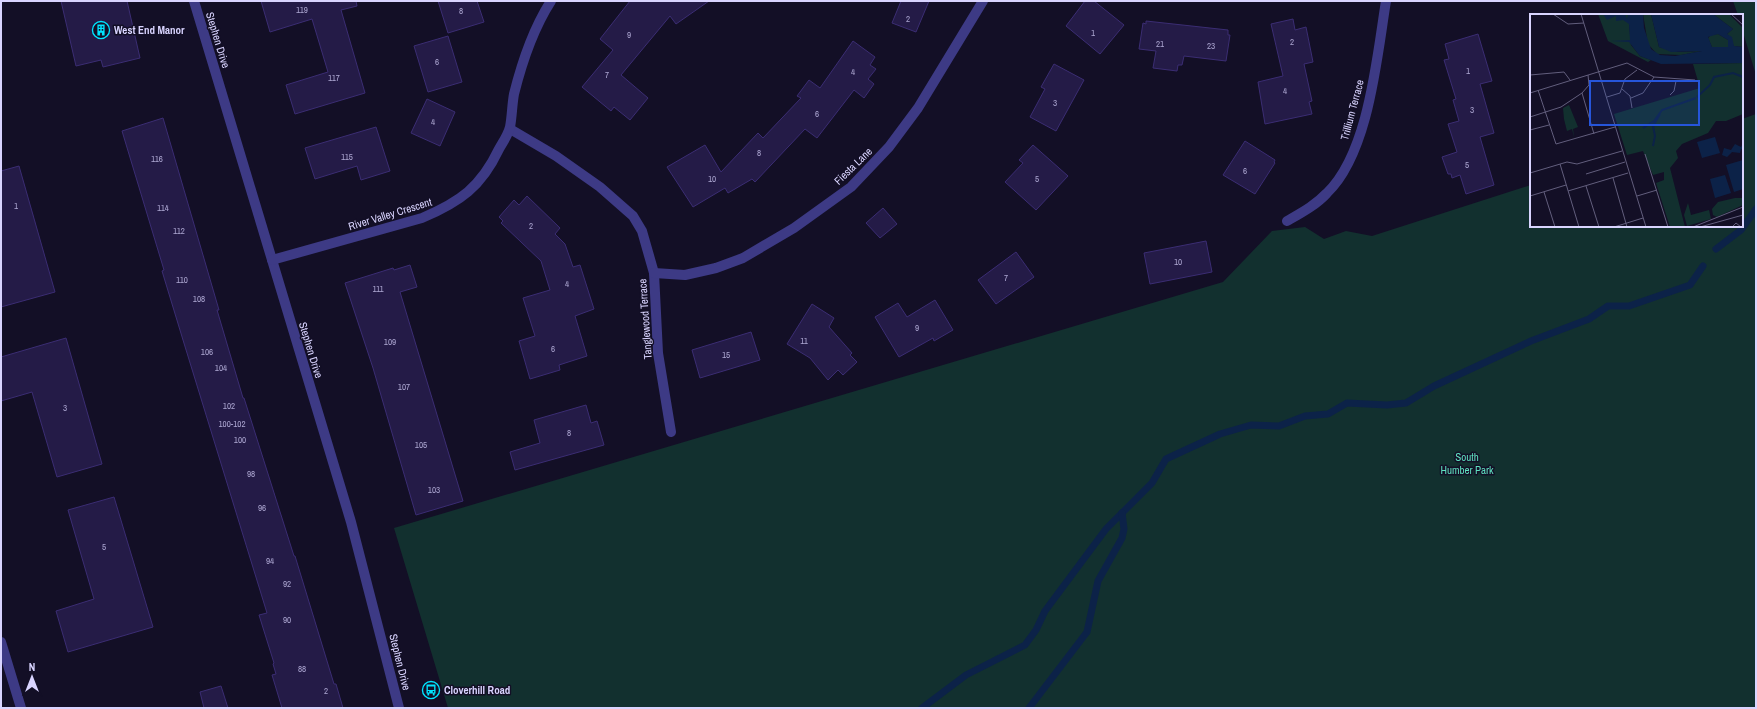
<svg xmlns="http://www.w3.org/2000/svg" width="1757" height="709" viewBox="0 0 1757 709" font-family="'Archivo Narrow',sans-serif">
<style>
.green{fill:#12302f}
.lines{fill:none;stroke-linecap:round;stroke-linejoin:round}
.stream{stroke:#0c2248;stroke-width:7}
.building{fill:#241b47;stroke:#3b2d73}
.minor{stroke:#3d3a85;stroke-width:10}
.labels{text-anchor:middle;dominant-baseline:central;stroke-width:3;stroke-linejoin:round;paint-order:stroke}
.number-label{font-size:9px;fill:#aca6d1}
.poi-label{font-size:11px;font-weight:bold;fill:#d9d4ff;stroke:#130f26;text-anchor:start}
.street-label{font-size:11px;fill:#d9d4ff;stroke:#130f26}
.park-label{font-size:11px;fill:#5fe0c0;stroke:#130f26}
.inset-river{fill:none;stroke:#0c2248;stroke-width:2}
.inset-road{fill:none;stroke:#625e7d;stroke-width:1}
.view{fill:#2655da;fill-opacity:0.15;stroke:#2655da;stroke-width:2}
.inset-edge{fill:none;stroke:#d9d4ff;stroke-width:2}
</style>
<rect width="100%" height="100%" fill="#130f26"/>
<!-- green -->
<g class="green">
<polygon points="1733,1 1756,1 1756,75 1742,29 1742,15 1738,15"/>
<polygon points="1756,114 1756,708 448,708 394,528 1223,282 1272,231 1305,227 1324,239 1346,231 1372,236 1531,185 1531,226 1742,226 1742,119"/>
</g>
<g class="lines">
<!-- stream -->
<g class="stream">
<polyline points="1716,249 1741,230 1756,209"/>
<polyline points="922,708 966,675 1025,645 1036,630 1045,611 1106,529 1152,483 1166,459 1220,434 1251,425 1279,426 1305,416 1328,414 1347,403 1387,405 1406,403 1434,386 1531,341 1589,319 1608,306 1629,306 1690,285 1703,266"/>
<polyline points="1029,708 1087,632 1098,581 1122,538 1124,529 1122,513"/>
</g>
</g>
<!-- building -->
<g class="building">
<polygon points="61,1 127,1 140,58 103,67 101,60 76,66"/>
<polygon points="261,1 356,1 357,6 341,10 365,93 295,114 286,85 328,72 312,19 270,32"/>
<polygon points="438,1 477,1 484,22 448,33"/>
<polygon points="630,1 709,1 676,24 670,16 621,75 648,98 630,120 614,107 611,111 582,87 613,50 600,39"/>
<polygon points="901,1 929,1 916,32 892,23"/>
<polygon points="1085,1 1094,1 1124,25 1100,54 1066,26"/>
<polygon points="1293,19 1295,30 1306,27 1313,62 1304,64 1312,101 1309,102 1312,114 1265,124 1258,82 1283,76 1271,24"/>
<polygon points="1146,21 1228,30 1228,35 1230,35 1226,61 1184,56 1182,65 1178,65 1177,71 1153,68 1156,51 1139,49 1143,23 1146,24"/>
<polygon points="1478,34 1492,81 1480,84 1494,133 1480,137 1494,185 1466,194 1460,175 1452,178 1451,174 1448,174 1442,157 1457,152 1448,124 1459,121 1453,100 1456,99 1444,60 1449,59 1445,44"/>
<polygon points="448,36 462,82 428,92 414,46"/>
<polygon points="853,41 875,57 870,65 876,69 868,79 874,84 864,98 854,90 817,138 805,129 755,182 752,179 728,193 725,188 693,207 667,167 705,145 721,172 758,133 763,138 801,98 797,96 809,80 820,88"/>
<polygon points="1054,64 1084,80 1056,131 1030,117 1045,89 1041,87"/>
<polygon points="427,99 455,112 440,146 411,133"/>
<polygon points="163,118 219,310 217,310 243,398 244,398 294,556 295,556 334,684 336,684 343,708 282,708 272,675 276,674 273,664 274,663 259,615 267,613 183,340 162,271 164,270 122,131"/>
<polygon points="376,127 390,171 361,180 357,166 315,179 305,148"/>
<polygon points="1245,141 1275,160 1274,162 1275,163 1255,194 1223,175"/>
<polygon points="1033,145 1068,176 1036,210 1005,182 1023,163 1019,160"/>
<polygon points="19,166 55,292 1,307 1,171"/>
<polygon points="527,196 560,228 555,234 565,244 573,267 580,265 594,309 575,316 587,356 559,365 560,370 530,379 519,341 535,336 523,298 550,290 541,261 501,223 503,221 499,217 514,200 519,205"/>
<polygon points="883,208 897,224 880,238 866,223"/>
<polygon points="1206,241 1212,272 1150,284 1144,253"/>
<polygon points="1016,252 1034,277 996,304 978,280"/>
<polygon points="410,265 417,287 400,292 463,501 416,515 373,368 345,283 393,268 394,270"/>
<polygon points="935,300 953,330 934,341 933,338 899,357 875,317 898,303 907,317"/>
<polygon points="812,304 834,318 829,327 852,353 850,355 857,362 843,375 838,370 828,380 810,358 787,344"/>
<polygon points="751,332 760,360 700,378 692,350"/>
<polygon points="66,338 102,464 57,477 32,392 1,401 1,357"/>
<polygon points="586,405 591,423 597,421 604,445 515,470 510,452 540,443 534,420"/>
<polygon points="114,497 153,627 68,652 56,611 94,599 68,510"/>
<polygon points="221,686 228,708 204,708 200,692"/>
</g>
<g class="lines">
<!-- minor -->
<g class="minor">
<polyline points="194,1 351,522 399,708"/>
<polyline points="510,129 556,156 600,187 633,216 642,231 654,273 658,353 671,432"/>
<path d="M1287,221C1301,213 1316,205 1327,193C1369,153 1377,56 1386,1"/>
<path d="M272,260L422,218C460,202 481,187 499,149C503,142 508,135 510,127C512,117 512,105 514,94C522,62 533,29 551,1"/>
<polyline points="654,273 685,275 716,268 743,258 794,228 851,187 889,147 918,108 983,1"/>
<polyline points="1,642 21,708"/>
</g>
</g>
<!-- icons -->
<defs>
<g id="building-ring" transform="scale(0.9)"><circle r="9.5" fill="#130f26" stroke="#00e5ff" stroke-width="1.5"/><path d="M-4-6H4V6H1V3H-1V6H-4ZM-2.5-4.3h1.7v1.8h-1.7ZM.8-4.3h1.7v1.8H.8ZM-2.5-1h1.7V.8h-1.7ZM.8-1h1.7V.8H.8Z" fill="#00e5ff"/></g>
<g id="bus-ring" transform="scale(0.9)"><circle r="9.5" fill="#130f26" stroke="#00e5ff" stroke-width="1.5"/><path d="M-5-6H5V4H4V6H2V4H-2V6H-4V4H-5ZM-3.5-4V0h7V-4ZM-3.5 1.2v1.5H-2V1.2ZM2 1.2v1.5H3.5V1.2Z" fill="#00e5ff"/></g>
</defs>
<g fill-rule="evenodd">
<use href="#building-ring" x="101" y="30"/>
<use href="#bus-ring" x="431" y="690"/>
</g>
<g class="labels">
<!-- number labels -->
<g class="number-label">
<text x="302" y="10">119</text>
<text x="461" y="11">8</text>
<text x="908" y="19">2</text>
<text x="1093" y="33">1</text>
<text x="629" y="35">9</text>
<text x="1292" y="42">2</text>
<text x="1160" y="44">21</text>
<text x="1211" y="46">23</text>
<text x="437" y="62">6</text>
<text x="1468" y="71">1</text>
<text x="853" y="72">4</text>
<text x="607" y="75">7</text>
<text x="334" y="78">117</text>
<text x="1285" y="91">4</text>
<text x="1055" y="103">3</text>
<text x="1472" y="110">3</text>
<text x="817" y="114">6</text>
<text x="433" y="122">4</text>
<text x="759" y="153">8</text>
<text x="347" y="157">115</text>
<text x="157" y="159">116</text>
<text x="1467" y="165">5</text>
<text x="1245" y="171">6</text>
<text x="712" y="179">10</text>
<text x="1037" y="179">5</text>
<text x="16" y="206">1</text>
<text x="163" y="208">114</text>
<text x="531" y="226">2</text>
<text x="179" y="231">112</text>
<text x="1178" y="262">10</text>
<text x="1006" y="278">7</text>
<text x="182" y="280">110</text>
<text x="567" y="284">4</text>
<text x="378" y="289">111</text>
<text x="199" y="299">108</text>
<text x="917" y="328">9</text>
<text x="804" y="341">11</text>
<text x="390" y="342">109</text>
<text x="553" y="349">6</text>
<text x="207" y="352">106</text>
<text x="726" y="355">15</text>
<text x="221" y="368">104</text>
<text x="404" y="387">107</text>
<text x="229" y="406">102</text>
<text x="65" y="408">3</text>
<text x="232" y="424">100-102</text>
<text x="569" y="433">8</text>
<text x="240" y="440">100</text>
<text x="421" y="445">105</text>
<text x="251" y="474">98</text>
<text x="434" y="490">103</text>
<text x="262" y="508">96</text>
<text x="104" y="547">5</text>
<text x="270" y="561">94</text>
<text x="287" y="584">92</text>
<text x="287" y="620">90</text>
<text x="302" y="669">88</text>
<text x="326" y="691">2</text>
</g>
<!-- poi labels -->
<g class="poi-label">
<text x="114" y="30">West End Manor</text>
<text x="444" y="690">Cloverhill Road</text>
</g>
<!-- street labels -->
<g class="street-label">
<text transform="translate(218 40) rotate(73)">Stephen Drive</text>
<text transform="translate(1352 110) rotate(-75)">Trillium Terrace</text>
<text transform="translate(853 166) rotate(-44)">Fiesta Lane</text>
<text transform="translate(390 214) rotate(-17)">River Valley Crescent</text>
<text transform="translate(645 319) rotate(-94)">Tanglewood Terrace</text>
<text transform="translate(311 350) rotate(73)">Stephen Drive</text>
<text transform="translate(400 662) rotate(76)">Stephen Drive</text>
</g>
<!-- park labels -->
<g class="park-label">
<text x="1467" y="457">South<tspan x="1467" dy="13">Humber Park</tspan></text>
</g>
</g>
<!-- overview -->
<g transform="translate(1530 14)">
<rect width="213" height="213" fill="#130f26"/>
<path d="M68,0H98L101,31L110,42L121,46L118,48L78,27ZM113,0H121L129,33L148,38L172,37L151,41L127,40L118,30ZM183,0H199L213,14V33L204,32L197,20L203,15ZM188,20L198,26V33H182L178,24L181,21ZM213,49V100L196,107H186L178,119L152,130L146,137L148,144L140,154L155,213H140L126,169L134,166V158L123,161L113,137L97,141L84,100L170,74L163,50ZM39,91L48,113L43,115L44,123L42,115L37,117L34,105L33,94ZM205,184H213V191L187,203L183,201L182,195L188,188ZM158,189L161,201L179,196L181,205L157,212L154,201Z" fill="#12302f"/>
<path d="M73,0H95L97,5L98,0H113L114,14L121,35L130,41L145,42L172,37L141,38L129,33L121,0H183L203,15L197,20L202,23L204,32L213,33V49L131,50L110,42L99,28L81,27L100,26L99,10L93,6L86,7V2L77,6ZM188,20L198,26V33H182L178,23ZM185,123L190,139L172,144L167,128ZM213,129V136L211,135L210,139L202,138L197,143L192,141L194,134L201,136L205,130L211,133ZM213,146V175L204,178L196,151ZM195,161L201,179L185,184L180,165Z" fill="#0c2248" fill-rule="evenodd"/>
<path class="inset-river" d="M167,83L180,71L184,63L203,59L213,63M113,114L124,107L132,96L166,84M123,132L125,122L123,112L130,100"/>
<path class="inset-road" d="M23,0L38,10L54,9M51,0L116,213M201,0L213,11M0,61L34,58L40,66M92,75L100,82L102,94M8,76L26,130L85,113M0,79L97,49L124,63L165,66M52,79L64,120M140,81L144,77L146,67M77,83L90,79L95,65L107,56M101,84L113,79L124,63M0,103L31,93L52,79L59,71L58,61M0,116L19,111M115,140L138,213M30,150L49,213M0,159L37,148L47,150L92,137M56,160L95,148M83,164L97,213M56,172L69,213M38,177L98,159M14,178L25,213M0,182L36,171M107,182L127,176M84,213L113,204M163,213L213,193M170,213L213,201M202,213L206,209L211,213"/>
<path class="view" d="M60,67H169V111H60Z"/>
<rect width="213" height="213" class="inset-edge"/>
</g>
<!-- border -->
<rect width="1757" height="709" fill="none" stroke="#d9d4ff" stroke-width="4"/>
<!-- north arrow -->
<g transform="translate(32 677)" stroke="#130f26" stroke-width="3" paint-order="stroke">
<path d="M0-3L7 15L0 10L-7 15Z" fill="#d9d4ff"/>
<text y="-6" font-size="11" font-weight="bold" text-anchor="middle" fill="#d9d4ff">N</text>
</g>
</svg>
